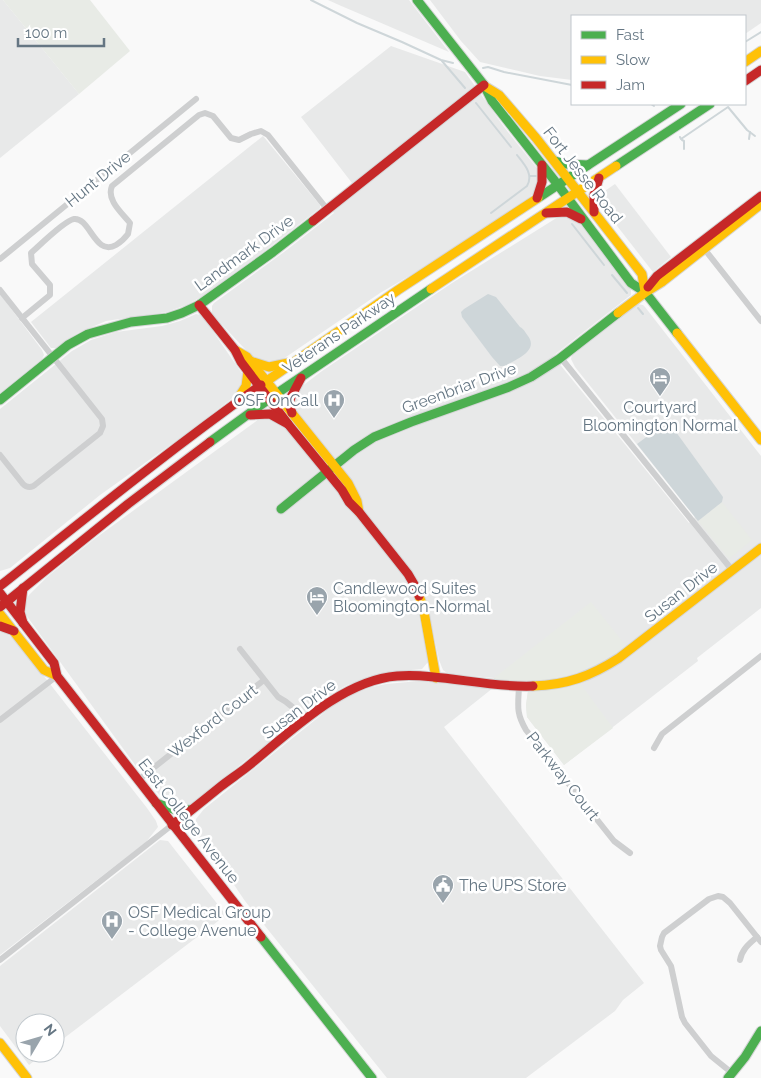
<svg xmlns="http://www.w3.org/2000/svg" width="761" height="1078" viewBox="0 0 761 1078" font-family="Raleway,sans-serif">
<style>
.built{fill:#e8e9e9}
.green{fill:#e8ebe6}
.water{fill:#ced6d9}
.lines{fill:none;stroke-linecap:round;stroke-linejoin:round}
.stream{stroke:#ced6d9;stroke-width:2}
.fast-casing{stroke:#d5d6d7;stroke-width:11}
.slow-casing{stroke:#d5d6d7;stroke-width:11}
.jam-casing{stroke:#d5d6d7;stroke-width:11}
.street{stroke:#cecfd0;stroke-width:6}
.fast{stroke:#4caf50;stroke-width:9}
.slow{stroke:#ffc107;stroke-width:9}
.jam{stroke:#c62828;stroke-width:9}
.labels{text-anchor:middle;dominant-baseline:central;stroke-width:5;stroke-linejoin:round;paint-order:stroke}
.street-label{font-size:16px;fill:#657683;stroke:#fff}
.poi-label{font-size:16px;fill:#657683;stroke:#fff;text-anchor:start}
</style>
<rect width="100%" height="100%" fill="#f9f9f9"/>
<!-- built -->
<g class="built">
<polygon points="0,0 3,0 79,94 0,158"/>
<polygon points="328,0 409,0 449,52 339,5"/>
<polygon points="430,0 761,0 761,23 745,34 745,16 572,16 572,80 540,76 480,62 461,41"/>
<polygon points="391,46 465,72 504,127 540,172 538,188 527,200 435,261 380,293 283,359 278,362 257,361 243,347 215,317 212,313 212,306 214,303 284,252 334,213 327,203 352,183 301,117"/>
<polygon points="263,136 320,205 320,208 266,250 203,296 186,305 167,312 106,321 78,333 56,348 51,348 31,322"/>
<polygon points="615,184 671,257 653,272 600,204 599,195"/>
<polygon points="565,216 575,220 585,229 631,290 631,295 627,298 553,356 689,523 695,517 575,367 571,359 572,355 576,351 637,304 643,305 645,307 761,456 761,608 697,658 698,661 564,765 527,717 526,705 528,691 493,688 444,727 644,983 623,1000 615,1011 526,1078 387,1078 245,901 222,867 197,835 195,831 196,819 204,809 335,704 353,694 372,687 386,684 419,681 493,688 494,678 460,675 447,673 443,670 439,660 429,612 419,616 428,662 422,669 390,672 368,678 347,685 336,691 307,711 189,806 180,808 168,804 162,798 138,769 26,615 25,602 29,595 47,577 93,540 255,422 322,371 452,283 558,217"/>
<polygon points="0,294 42,350 44,355 42,359 0,393"/>
<polygon points="196,314 200,315 203,317 243,375 243,380 235,396 222,406 187,433 100,495 10,568 0,571 0,409 72,351 91,340 116,332 162,326 180,321"/>
<polygon points="0,630 5,632 14,640 25,652 147,808 156,821 158,827 146,842 0,955"/>
<polygon points="160,840 168,841 226,915 55,1045 55,1023 25,1023 25,1053 44,1053 29,1065 0,1026 0,966"/>
</g>
<!-- green -->
<g class="green">
<polygon points="3,0 90,0 130,51 79,94"/>
<polygon points="722,502 752,540 729,559 698,521"/>
<polygon points="591,602 627,647 602,664 574,675 613,728 564,765 527,717 526,705 528,691 493,688 494,678"/>
</g>
<!-- water -->
<g class="water">
<path d="M488,294L496,297L520,327C524,329 525,332 528,336C539,351 516,359 505,366H500L492,357L462,317L461,312L464,309Z"/>
<polygon points="668,421 723,497 722,502 698,521 637,444"/>
</g>
<g class="lines">
<!-- stream -->
<g class="stream">
<polyline points="311,0 357,23 402,42 441,60 453,63"/>
<polyline points="745,42 761,32"/>
<polyline points="442,61 465,88"/>
<polyline points="483,68 488,67 504,72 572,85"/>
<polyline points="476,103 511,147"/>
<polyline points="651,104 654,106"/>
<polyline points="680,137 681,139 728,107 747,130 755,136"/>
<polyline points="749,139 750,132"/>
<polyline points="682,140 684,141 684,149"/>
<polyline points="530,176 536,176"/>
<path d="M491,213L527,186C534,174 524,164 517,155"/>
<polyline points="572,224 604,265"/>
<polyline points="612,275 627,293"/>
<polyline points="638,308 643,314"/>
</g>
<!-- fast casing -->
<g class="fast-casing">
<g id="fast">
<polyline points="417,0 484,85 492,101 558,185 631,283 645,292 677,333"/>
<polyline points="555,161 566,164 588,165"/>
<polyline points="616,166 710,104"/>
<polyline points="538,198 681,104"/>
<polyline points="0,400 68,345 88,334 131,322 167,318 182,313 199,305 273,252 313,221"/>
<polyline points="210,442 276,394 431,289"/>
<polyline points="281,509 354,450 374,437 411,422 509,387 531,377 559,359 618,313"/>
<polyline points="156,803 173,809 191,810"/>
<polyline points="261,937 372,1078"/>
<polyline points="728,1078 745,1057 761,1031"/>
</g>
</g>
<!-- slow casing -->
<g class="slow-casing">
<g id="slow">
<polyline points="745,62 761,51"/>
<polyline points="486,87 499,95 536,138 642,274 645,292"/>
<polyline points="431,289 616,166"/>
<polyline points="618,313 646,292 662,282 761,204"/>
<polyline points="677,333 761,440"/>
<polyline points="235,350 247,357 348,483 357,501 359,512"/>
<polyline points="250,361 269,367 288,363"/>
<polyline points="261,385 398,290 538,198"/>
<polyline points="239,397 246,386 248,371"/>
<polyline points="419,596 423,606 436,678"/>
<polyline points="0,614 44,670 57,676"/>
<path d="M533,686C567,685 591,676 619,658L761,548"/>
<polyline points="0,1043 27,1078"/>
</g>
</g>
<!-- jam casing -->
<g class="jam-casing">
<g id="jam">
<polyline points="745,81 761,70"/>
<polyline points="537,198 542,182 542,165"/>
<polyline points="594,212 594,195 599,178"/>
<polyline points="546,213 567,212 581,219"/>
<polyline points="313,221 484,85"/>
<polyline points="648,287 657,276 761,196"/>
<polyline points="199,305 235,350 241,362 288,424 342,490 349,502 359,512 408,574 415,586 419,596"/>
<polyline points="292,413 289,404 291,397 301,378"/>
<polyline points="250,415 270,414 288,424"/>
<path d="M0,586C86,518 171,449 261,385"/>
<polyline points="23,588 20,612 23,623"/>
<polyline points="0,593 54,663 57,676 261,937"/>
<polyline points="0,607 128,504 210,442"/>
<polyline points="0,626 14,631"/>
<path d="M172,825C188,813 204,800 220,787C229,780 238,774 247,767C288,734 342,680 397,676C441,673 488,688 533,686"/>
</g>
</g>
<!-- street -->
<g class="street">
<polyline points="702,246 761,321"/>
<polyline points="0,259 196,99"/>
<path d="M0,290L102,419L103,426L100,433L36,484C32,488 27,488 23,484L0,455"/>
<path d="M22,318L50,295V285L32,264L31,253C39,246 65,220 74,219C90,217 95,257 116,245C121,242 125,238 128,234L130,223C122,213 106,200 112,186L199,115L205,113L213,116L231,138L239,140L251,134L261,131L268,135L327,209"/>
<polyline points="561,358 732,570"/>
<path d="M240,649L278,697C290,703 297,711 305,721"/>
<path d="M519,687C518,706 516,713 526,730L614,841L630,853"/>
<polyline points="0,720 57,676"/>
<polyline points="654,748 662,734 761,656"/>
<polyline points="137,781 264,680"/>
<polyline points="0,960 172,825"/>
<path d="M740,960C742,949 749,944 757,937"/>
<polyline points="732,1073 711,1056 685,1023 682,1017 671,966 661,950 660,946 662,937 664,933 709,899 718,896 723,897 730,903 761,942"/>
</g>
<!-- fast -->
<use href="#fast" class="fast"/>
<!-- slow -->
<use href="#slow" class="slow"/>
<!-- jam -->
<use href="#jam" class="jam"/>
</g>
<!-- icons -->
<defs>
<g id="hotel-pin" transform="scale(1.125)"><path d="M0 17L-7.5 6A9.5 9.5 0 1 1 7.5 6Z" fill="#99a4ac" stroke="#fff"/><path d="M-6-4.5h1.5V1H6V5H4.5V3h-9V5H-6ZM-4 0a1.8 1.8 0 1 1 3.6 0ZM.5 0V-2.5h3Q6-2.5 6 0Z" fill="#fff"/></g>
<g id="hospital-pin" transform="scale(1.125)"><path d="M0 17L-7.5 6A9.5 9.5 0 1 1 7.5 6Z" fill="#99a4ac" stroke="#fff"/><path d="M-5-5h3v3.5h4V-5h3V5h-3V1.5h-4V5h-3Z" fill="#fff"/></g>
<g id="civic-pin" transform="scale(1.125)"><path d="M0 17L-7.5 6A9.5 9.5 0 1 1 7.5 6Z" fill="#99a4ac" stroke="#fff"/><path d="M-.6-6.5H3V-4.5H.6V-3L4-1V1h2V6H-6V1h2V-1L-.6-3ZM-1.2 2.5V6h2.4V2.5Z" fill="#fff"/></g>
</defs>
<g fill-rule="evenodd">
<use href="#hotel-pin" x="660" y="378"/>
<use href="#hospital-pin" x="334" y="400"/>
<use href="#hotel-pin" x="317" y="597"/>
<use href="#civic-pin" x="443" y="885"/>
<use href="#hospital-pin" x="112" y="921"/>
</g>
<g class="labels">
<!-- street labels -->
<g class="street-label">
<text transform="translate(583 175) rotate(52)">Fort Jesse Road</text>
<text transform="translate(98 179) rotate(-39)">Hunt Drive</text>
<text transform="translate(244 253) rotate(-36)">Landmark Drive</text>
<text transform="translate(339 333) rotate(-34)">Veterans Parkway</text>
<text transform="translate(459 388) rotate(-20)">Greenbriar Drive</text>
<text transform="translate(681 592) rotate(-38)">Susan Drive</text>
<text transform="translate(299 709) rotate(-37)">Susan Drive</text>
<text transform="translate(213 721) rotate(-38)">Wexford Court</text>
<text transform="translate(563 776) rotate(52)">Parkway Court</text>
<text transform="translate(189 821) rotate(52)">East College Avenue</text>
</g>
<!-- poi labels -->
<g class="poi-label">
<text x="318" y="400" text-anchor="end">OSF OnCall</text>
<text x="660" y="407" text-anchor="middle">Courtyard<tspan x="660" dy="18">Bloomington Normal</tspan></text>
<text x="333" y="588">Candlewood Suites<tspan x="333" dy="18">Bloomington-Normal</tspan></text>
<text x="459" y="885">The UPS Store</text>
<text x="128" y="912">OSF Medical Group<tspan x="128" dy="18">- College Avenue</tspan></text>
</g>
</g>
<!-- legend -->
<rect x="571" y="15" width="175" height="90" fill="#ffffff" stroke="#c1c8cd"/>
<rect x="581" y="31" width="25" height="8" fill="#4caf50" stroke="#c1c8cd"/>
<text x="616" y="40" font-size="15" fill="#657683">Fast</text>
<rect x="581" y="56" width="25" height="8" fill="#ffc107" stroke="#c1c8cd"/>
<text x="616" y="65" font-size="15" fill="#657683">Slow</text>
<rect x="581" y="81" width="25" height="8" fill="#c62828" stroke="#c1c8cd"/>
<text x="616" y="90" font-size="15" fill="#657683">Jam</text>
<!-- north arrow -->
<g transform="translate(40 1038) rotate(52)"><circle r="24" fill="#ffffff" stroke="#c1c8cd"/>
<path d="M0-4L9 19L0 12L-9 19Z" fill="#99a4ac"/>
<text y="-8" font-size="14" font-weight="bold" text-anchor="middle" fill="#657683">N</text>
</g>
<!-- scale -->
<path d="M18 38v8h86v-8" fill="none" stroke="#657683" stroke-width="2.5"/>
<text x="25" y="38" font-size="15" fill="#657683" stroke="#ffffff" stroke-width="4" paint-order="stroke">100 m</text>
</svg>
